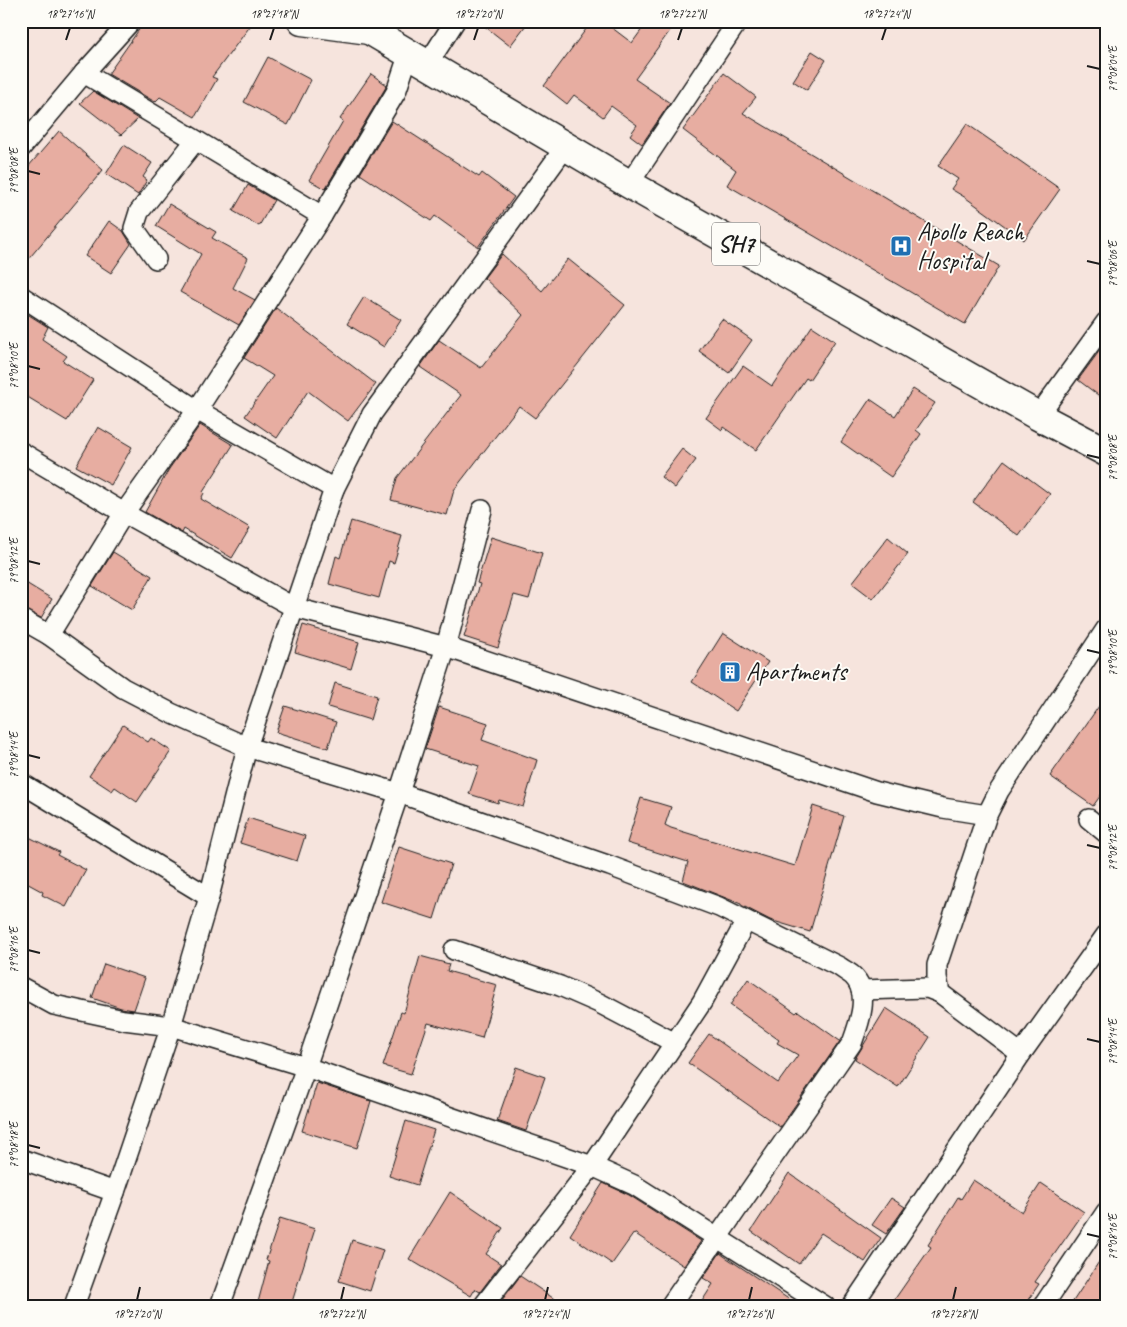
<svg xmlns="http://www.w3.org/2000/svg" width="1127" height="1327" viewBox="0 0 1127 1327" font-family="Caveat,sans-serif">
<style>
.building{fill:#e7ada1;stroke:#1c1c1c}
.lines{fill:none;stroke-linecap:round;stroke-linejoin:round}
.minor-casing{stroke:#1c1c1c;stroke-width:22}
.primary-casing{stroke:#1c1c1c;stroke-width:31}
.minor{stroke:#fdfcf7;stroke-width:19}
.primary{stroke:#fdfcf7;stroke-width:28}
.ticks{fill:none;stroke:#1c1c1c;stroke-width:2}
.labels{text-anchor:middle;dominant-baseline:central;stroke-width:4;stroke-linejoin:round;paint-order:stroke}
.shield{fill:#fdfcf7;stroke:#605f5e;stroke-width:1}
.shield-label{font-size:24px;font-weight:bold;fill:#1c1c1c}
.poi-label{font-size:25px;fill:#1c1c1c;stroke:#fdfcf7;text-anchor:start}
.neatline{fill:none;stroke:#1c1c1c;stroke-width:2}
.ticks-label{font-size:12px;text-anchor:middle;fill:#1c1c1c}
</style>
<rect width="100%" height="100%" fill="#f6e4dd"/>
<filter id="ink" filterUnits="userSpaceOnUse"><feTurbulence type="fractalNoise" baseFrequency=".02" numOctaves="2"/><feDisplacementMap in="SourceGraphic" scale="10" xChannelSelector="R" yChannelSelector="G"/><feConvolveMatrix kernelMatrix="1 2 1 2 8 2 1 2 1" color-interpolation-filters="sRGB"/></filter>
<g filter="url(#ink)">
<!-- building -->
<g class="building">
<polygon points="145,21 254,21 212,77 217,79 195,117 160,97 155,102 108,74"/>
<polygon points="478,21 529,21 510,46"/>
<polygon points="592,21 603,21 632,43 648,21 677,21 635,79 670,103 642,144 630,135 637,125 611,106 603,117 574,95 567,104 544,86"/>
<polygon points="812,51 826,60 807,90 793,81"/>
<polygon points="268,57 311,80 288,125 244,102"/>
<polygon points="724,73 756,97 743,113 999,266 965,324 727,185 736,170 683,130"/>
<polygon points="371,74 387,85 386,87 325,189 309,180 343,121 340,119"/>
<polygon points="93,91 138,119 121,135 80,103"/>
<polygon points="392,121 479,177 482,173 514,197 478,247 435,216 431,221 360,174"/>
<polygon points="967,124 1060,189 1024,240 966,198 951,189 958,179 938,166"/>
<polygon points="59,131 103,170 21,268 21,175"/>
<polygon points="124,145 152,163 143,177 147,180 138,195 106,174"/>
<polygon points="248,185 274,200 259,226 233,211"/>
<polygon points="169,204 216,232 212,238 248,258 233,288 255,300 239,325 180,292 201,254 156,226"/>
<polygon points="109,221 123,231 131,244 111,273 85,256"/>
<polygon points="502,254 542,291 568,259 625,305 535,418 519,406 454,490 447,515 391,500 397,478 461,395 420,367 439,340 481,368 523,315 484,278"/>
<polygon points="364,297 401,320 384,347 347,324"/>
<polygon points="276,308 376,384 348,421 308,391 277,438 245,416 273,376 244,358"/>
<polygon points="21,310 48,327 42,339 67,356 63,361 93,380 67,421 21,393"/>
<polygon points="722,319 752,340 729,373 699,351"/>
<polygon points="812,326 835,341 809,380 806,378 756,450 723,427 722,430 706,418 743,366 772,386"/>
<polygon points="1106,342 1106,401 1078,380"/>
<polygon points="913,389 935,403 916,430 921,434 891,477 841,442 870,399 895,416"/>
<polygon points="200,425 233,445 203,492 204,493 201,499 250,528 232,558 184,529 182,533 145,512 169,469"/>
<polygon points="98,427 132,447 111,485 76,466"/>
<polygon points="682,449 696,460 675,488 661,477"/>
<polygon points="1004,460 1050,494 1019,536 973,502"/>
<polygon points="351,521 402,536 394,563 389,561 379,598 329,584 336,556 340,558"/>
<polygon points="491,537 542,553 529,599 514,595 498,648 464,637 480,584 477,583"/>
<polygon points="888,537 908,554 873,599 852,583"/>
<polygon points="113,552 152,576 132,610 92,586"/>
<polygon points="21,580 52,599 41,618 21,608"/>
<polygon points="303,625 359,642 351,669 295,652"/>
<polygon points="723,633 768,662 736,711 692,682"/>
<polygon points="335,683 377,696 370,720 328,707"/>
<polygon points="1106,696 1106,788 1093,806 1050,776"/>
<polygon points="285,706 336,722 328,748 276,732"/>
<polygon points="439,707 488,723 482,740 537,760 523,807 499,800 498,803 469,794 479,766 425,749"/>
<polygon points="123,725 148,742 151,738 171,751 137,802 115,787 112,791 89,776"/>
<polygon points="641,798 671,807 665,825 671,828 795,866 813,806 844,816 810,932 770,920 741,905 741,904 683,881 688,862 627,843"/>
<polygon points="248,818 305,836 297,861 240,843"/>
<polygon points="21,833 59,852 57,855 86,870 66,907 42,895 43,892 21,880"/>
<polygon points="399,847 451,864 434,919 381,902"/>
<polygon points="420,956 449,964 447,971 497,985 482,1038 428,1023 411,1074 383,1066 401,1012 404,1013"/>
<polygon points="104,964 145,978 134,1010 121,1008 92,998"/>
<polygon points="748,979 796,1013 798,1011 840,1041 780,1127 688,1063 709,1034 778,1083 798,1055 777,1043 779,1040 730,1005"/>
<polygon points="886,1008 930,1037 898,1087 855,1059"/>
<polygon points="516,1067 545,1077 526,1131 497,1121"/>
<polygon points="317,1083 371,1101 357,1148 302,1131"/>
<polygon points="406,1121 434,1130 417,1185 389,1176"/>
<polygon points="789,1173 881,1238 865,1262 821,1233 799,1264 751,1231"/>
<polygon points="973,1180 1022,1212 1041,1183 1084,1212 1035,1282 1039,1284 1024,1306 890,1306 931,1247 928,1245 945,1218 958,1197 961,1199"/>
<polygon points="603,1183 629,1195 701,1241 684,1266 634,1233 612,1264 570,1235"/>
<polygon points="450,1192 503,1228 486,1254 501,1264 480,1292 475,1289 471,1296 409,1259"/>
<polygon points="891,1198 905,1207 886,1234 872,1225"/>
<polygon points="280,1218 315,1229 292,1302 289,1301 287,1306 257,1306 269,1261 266,1260"/>
<polygon points="352,1240 383,1250 370,1291 339,1281"/>
<polygon points="1106,1251 1106,1306 1070,1306"/>
<polygon points="720,1253 724,1256 799,1306 699,1306 713,1284 703,1278"/>
<polygon points="520,1276 565,1306 501,1306 499,1304"/>
</g>
<g class="lines">
<!-- minor casing -->
<g class="minor-casing">
<g id="minor">
<polyline points="427,65 455,21"/>
<polyline points="21,148 84,73 131,21"/>
<polyline points="629,184 738,21"/>
<polyline points="322,216 396,92 409,53"/>
<polyline points="156,259 134,228 139,212 195,141"/>
<polyline points="21,296 197,410 334,489 247,747 209,897 171,1026 115,1192 74,1306"/>
<polyline points="1038,416 1106,322"/>
<polyline points="21,452 124,513 295,608 446,647 877,792 943,808 987,815"/>
<polyline points="334,489 372,414 566,146"/>
<path d="M21,619L49,635L123,688L171,713L247,747L399,793L610,866L695,898L719,907L840,967C844,970 850,973 853,976C871,993 859,1024 852,1043L670,1306"/>
<polyline points="49,635 124,513 197,410 322,216 84,73"/>
<polyline points="21,783 209,897"/>
<polyline points="1089,819 1106,833"/>
<polyline points="454,950 560,986 599,1003 675,1043"/>
<polyline points="21,987 54,1005 124,1020 171,1026 306,1067 592,1166 634,1185 825,1306"/>
<polyline points="861,990 927,988 940,993"/>
<polyline points="1021,1054 940,993 937,977 937,965 987,815 999,791 1106,629"/>
<polyline points="21,1159 115,1192"/>
<polyline points="220,1306 306,1067 399,793 446,647 482,510"/>
<polyline points="483,1306 592,1166 702,1002 746,921"/>
<polyline points="852,1306 1021,1054 1106,935"/>
<polyline points="1043,1306 1106,1212"/>
</g>
</g>
<!-- primary casing -->
<g class="primary-casing">
<g id="primary">
<polyline points="302,21 369,30"/>
<polyline points="359,21 369,30 629,184 1038,416 1106,452"/>
</g>
</g>
<!-- minor -->
<use href="#minor" class="minor"/>
<!-- primary -->
<use href="#primary" class="primary"/>
</g>
</g>
<!-- ticks -->
<path class="ticks" d="M66,40L70,28M270,40L274,28M474,40L478,28M678,40L682,28M882,40L886,28M1087,66L1100,69M28,171L40,174M1087,261L1100,264M28,366L40,369M1087,455L1100,458M28,561L40,564M1087,650L1100,653M28,755L40,758M1087,845L1100,848M28,950L40,953M1087,1039L1100,1042M28,1145L40,1148M1087,1234L1100,1237M137,1300L140,1287M341,1300L344,1287M545,1300L548,1287M749,1300L752,1287M953,1300L956,1287"/>
<!-- icons -->
<defs>
<g id="hospital-square" transform="scale(1.125)"><rect x="-9" y="-9" width="18" height="18" rx="4" fill="#1f6fb2" stroke="#fdfcf7"/><path d="M-5-5h3v3.5h4V-5h3V5h-3V1.5h-4V5h-3Z" fill="#fff"/></g>
<g id="building-square" transform="scale(1.125)"><rect x="-9" y="-9" width="18" height="18" rx="4" fill="#1f6fb2" stroke="#fdfcf7"/><path d="M-4-6H4V6H1V3H-1V6H-4ZM-2.5-4.3h1.7v1.8h-1.7ZM.8-4.3h1.7v1.8H.8ZM-2.5-1h1.7V.8h-1.7ZM.8-1h1.7V.8H.8Z" fill="#fff"/></g>
</defs>
<g fill-rule="evenodd">
<use href="#hospital-square" x="901" y="246"/>
<use href="#building-square" x="730" y="672"/>
</g>
<g class="labels">
<!-- shield labels -->
<rect class="shield" x="712" y="222.5" width="48" height="43" rx="4"/>
<g class="shield-label">
<text x="736" y="244">SH7</text>
</g>
<!-- poi labels -->
<g class="poi-label">
<text x="917" y="232">Apollo Reach<tspan x="917" dy="29">Hospital</tspan></text>
<text x="746" y="672">Apartments</text>
</g>
</g>
<!-- margin -->
<rect width="1127" height="1327" fill="none" stroke="#fdfcf7" stroke-width="55"/>
<rect x="28" y="28" width="1072" height="1272" class="neatline"/>
<g class="ticks-label">
<text x="70" y="18">18°27'16"N</text>
<text x="274" y="18">18°27'18"N</text>
<text x="478" y="18">18°27'20"N</text>
<text x="682" y="18">18°27'22"N</text>
<text x="886" y="18">18°27'24"N</text>
<text transform="translate(1113 69) rotate(-90)" y="4">79°08'04"E</text>
<text transform="translate(14 171) rotate(-90)" y="4">79°08'08"E</text>
<text transform="translate(1113 264) rotate(-90)" y="4">79°08'06"E</text>
<text transform="translate(14 366) rotate(-90)" y="4">79°08'10"E</text>
<text transform="translate(1113 458) rotate(-90)" y="4">79°08'08"E</text>
<text transform="translate(14 561) rotate(-90)" y="4">79°08'12"E</text>
<text transform="translate(1113 653) rotate(-90)" y="4">79°08'10"E</text>
<text transform="translate(14 755) rotate(-90)" y="4">79°08'14"E</text>
<text transform="translate(1113 848) rotate(-90)" y="4">79°08'12"E</text>
<text transform="translate(14 950) rotate(-90)" y="4">79°08'16"E</text>
<text transform="translate(1113 1042) rotate(-90)" y="4">79°08'14"E</text>
<text transform="translate(14 1145) rotate(-90)" y="4">79°08'18"E</text>
<text transform="translate(1113 1237) rotate(-90)" y="4">79°08'16"E</text>
<text x="137" y="1318">18°27'20"N</text>
<text x="341" y="1318">18°27'22"N</text>
<text x="545" y="1318">18°27'24"N</text>
<text x="749" y="1318">18°27'26"N</text>
<text x="953" y="1318">18°27'28"N</text>
</g>
</svg>
